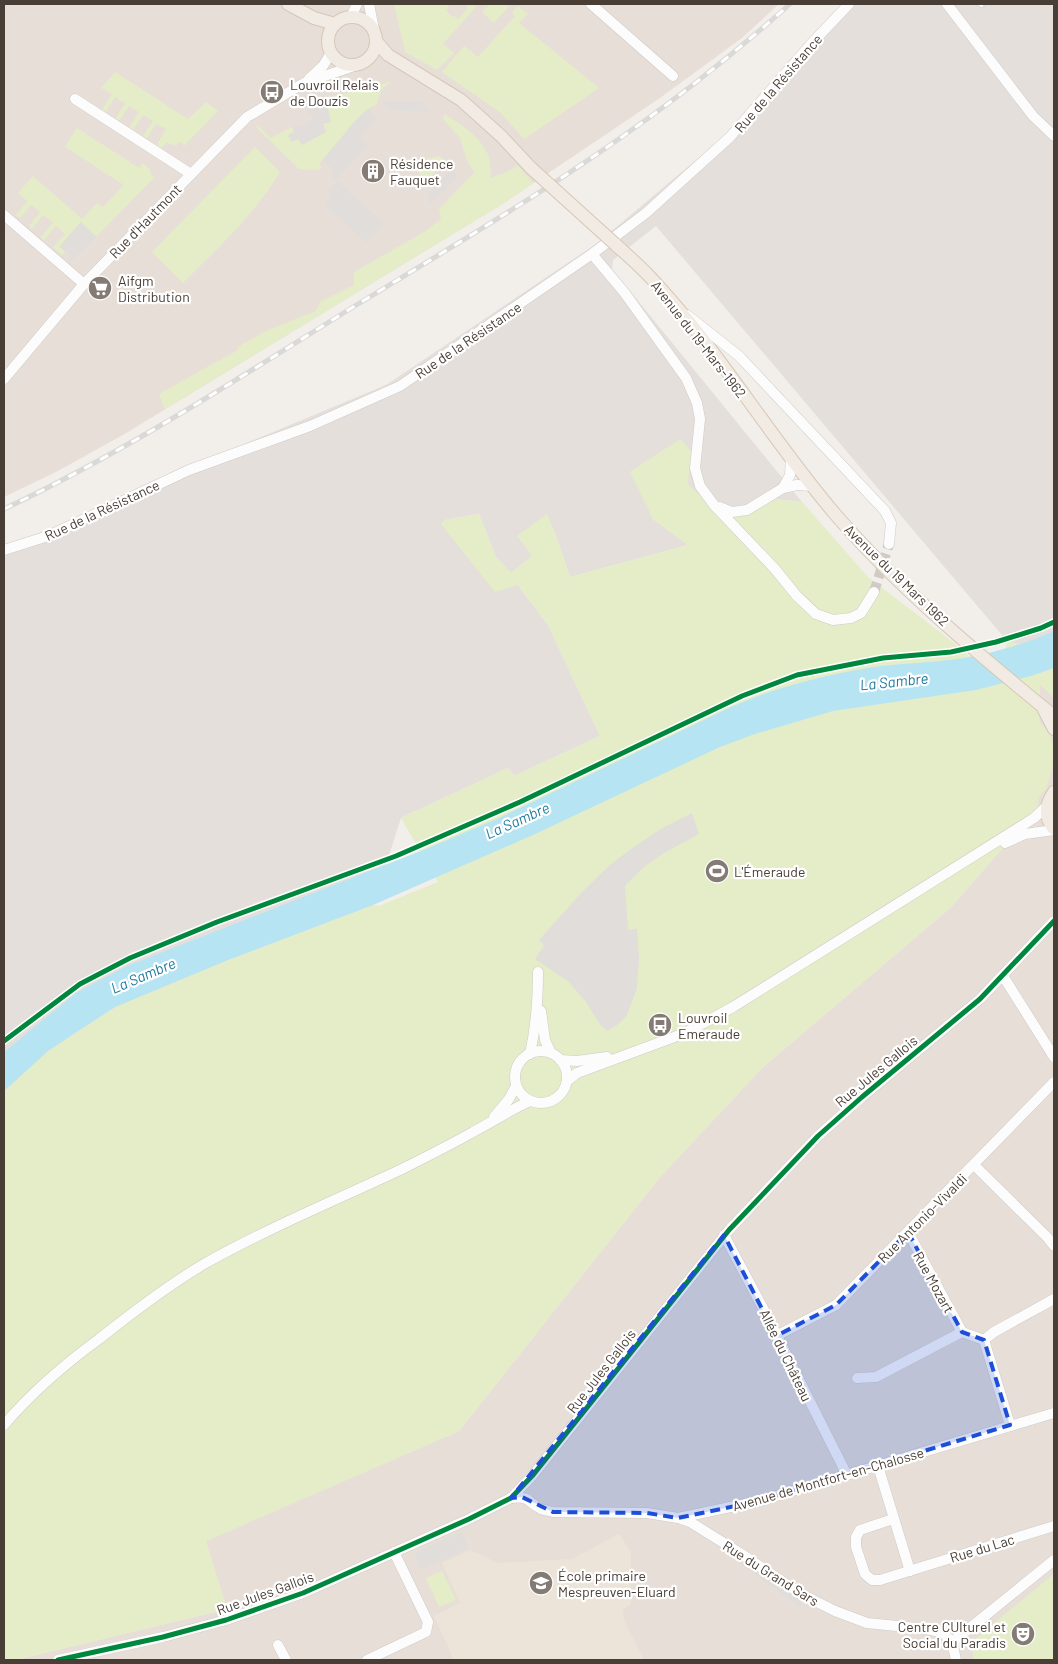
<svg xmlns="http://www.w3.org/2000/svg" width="1058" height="1664" viewBox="0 0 1058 1664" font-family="Barlow,sans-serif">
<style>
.residential{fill:#e7dfd7}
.industrial{fill:#e5dfdb}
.education{fill:#ede4d9}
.green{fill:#e5edc8}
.parking{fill:#e1ddda}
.water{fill:#b7e4f3}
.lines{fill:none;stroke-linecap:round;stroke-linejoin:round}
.minor-tunnel{stroke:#d0cbc6;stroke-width:10;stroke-dasharray:10 5;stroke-linecap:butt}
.minor-casing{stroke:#cfcac6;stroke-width:11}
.major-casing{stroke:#d6c7b6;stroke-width:14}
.minor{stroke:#fdfcfc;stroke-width:10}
.major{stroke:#f1ebe4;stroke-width:12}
.rail-casing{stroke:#d9d9d8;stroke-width:5}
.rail{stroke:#fff;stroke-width:3;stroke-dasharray:9;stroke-linecap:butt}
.major-bridge-casing{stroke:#d6c7b6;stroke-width:14;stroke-linecap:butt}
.major-bridge{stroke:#f1ebe4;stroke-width:12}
.cycleway-casing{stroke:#fff;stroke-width:8}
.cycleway{stroke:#00873e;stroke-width:5}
.marked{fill:#1d4ed8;fill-opacity:0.2;stroke:#1d4ed8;stroke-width:4;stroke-dasharray:10 6;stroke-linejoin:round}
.labels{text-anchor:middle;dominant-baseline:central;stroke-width:4.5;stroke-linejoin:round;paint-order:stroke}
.street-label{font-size:14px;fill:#493e35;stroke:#fff}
.poi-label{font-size:14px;fill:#493e35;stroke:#fff;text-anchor:start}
.water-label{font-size:15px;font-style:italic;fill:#1f7b9d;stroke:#fff}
</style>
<rect width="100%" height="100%" fill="#f2eeea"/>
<!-- residential -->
<g class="residential">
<polygon points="4,4 779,4 742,38 660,98 504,203 123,435 56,472 4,497"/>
<polygon points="1054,644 1054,1660 15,1660 227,1609 205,1541 459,1431 660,1177 762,1068 950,908 1038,808 1040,651"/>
</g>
<!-- industrial -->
<polygon class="industrial" points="843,4 1054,4 1054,644 1041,651 1007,641 656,226 613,260 612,269 802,502 774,499 725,520 687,484 691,451 653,519 688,545 570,577 555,533 546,515 532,556 511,573 496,557 479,514 445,520 518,585 548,625 600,736 514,776 508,768 401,818 373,905 228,960 75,1032 4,1091 4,545 26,538 82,517 225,452 386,385 596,244 727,134"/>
<!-- education -->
<polygon class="education" points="619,1534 631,1552 631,1604 623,1609 624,1620 644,1660 454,1660 434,1616 460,1603 442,1563 470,1550 498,1563 572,1559"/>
<!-- green -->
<g class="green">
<polygon points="394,4 445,4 449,7 446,11 453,17 455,16 458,19 467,10 466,4 473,4 476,7 443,44 454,53 437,70 405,52"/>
<polygon points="490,4 511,4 494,23 482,12"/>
<polygon points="517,6 528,14 519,23 599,88 524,139 501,113 442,72 464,46 478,57 515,16 512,13"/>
<polygon points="115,72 188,119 206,102 218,111 184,146 180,141 176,145 170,144 167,142 161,148 157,145 166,129 156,124 147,138 143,136 153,121 143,115 133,130 130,127 139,112 129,106 119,121 116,118 125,103 115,97 106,112 102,110 112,94 101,88"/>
<polygon points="390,82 381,90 377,104 368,109 356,120 319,164 322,168 318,170 299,169 257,128 256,124 271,138 292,127 294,132 288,135 298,138 302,145 326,131 322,125 325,100 317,103 317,101"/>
<path d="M444,114C461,125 486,139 490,162C491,167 490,172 491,178L513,169L517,165L533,183L504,203L165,409L159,394L238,350V347L268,330L316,311L320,302L354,285V272L426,231L441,219L439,209L472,175L474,171L468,163L460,138L443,119Z"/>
<polygon points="77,128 139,168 143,163 151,171 150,172 154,178 96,237 81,222 60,247 65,252 62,255 53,247 65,234 56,226 44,240 41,237 53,223 43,215 32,229 29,226 40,212 31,205 20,218 16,215 27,201 18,193 33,176 82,219 97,203 103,207 124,185 65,147"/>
<path d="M255,147L280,172C255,214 217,249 183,283L152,252Z"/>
<polygon points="439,156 445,161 427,181 416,170 428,159"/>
<polygon points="680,439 691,451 688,484 725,520 774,499 802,502 868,577 954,643 1000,684 1007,641 1041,651 1040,674 1054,665 1054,697 1040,685 1039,721 1050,735 1054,750 1052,769 1046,789 1038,798 1038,808 950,908 762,1068 660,1177 459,1431 206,1541 227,1609 15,1660 4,1660 4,1091 48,1051 115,1007 228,960 373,905 379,906 438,882 401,818 508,768 514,776 600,736 548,625 518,585 495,592 441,524 445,520 479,514 496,557 511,573 532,556 517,536 547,514 555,533 570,577 688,545 653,519 630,472"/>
<polygon points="442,1571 456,1600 439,1607 426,1578"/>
<polygon points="1054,1574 1054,1660 974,1660 972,1648 975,1639"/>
</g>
<!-- parking -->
<g class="parking">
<polygon points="315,92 317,102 326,100 331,122 323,124 326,132 302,145 298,139 292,142 288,136 294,132 292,127 296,125 298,128 313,120 304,104 308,103 307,97"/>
<polygon points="383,101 422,101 429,112 388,110"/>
<polygon points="368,109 378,118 360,137 368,145 336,180 331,176 335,171 323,160 356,120"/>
<polygon points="453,167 457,178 429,204 427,196"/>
<polygon points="337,181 384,223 366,243 324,205 331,195 327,192"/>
<polygon points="81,222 96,237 70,262 67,259 71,254 59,247"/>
<polygon points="692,813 699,834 662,854 644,867 625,886 628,930 637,929 639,958 637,988 627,1015 617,1025 607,1031 599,1023 586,1002 568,981 535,959 544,946 539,940 583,891 611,864 631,849 661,829"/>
<polygon points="462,1532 469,1548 421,1570 414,1553"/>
<polygon points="740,1553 801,1594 801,1607 741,1565"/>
</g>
<!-- water -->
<path class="water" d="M1054,631V668L1031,676L976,690L833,711L755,734L720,747L533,835L373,905L228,960L115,1007L48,1051L4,1091V1052L76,993L127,966L426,849L499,818L729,708C773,688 820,676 868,668C899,663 932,663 963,658C994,653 1025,644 1054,631Z"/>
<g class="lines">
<!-- minor-tunnel -->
<polyline class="minor-tunnel" points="874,592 889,544"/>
<!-- minor casing -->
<g class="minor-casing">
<g id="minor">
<polyline points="369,4 375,35"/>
<polyline points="591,4 673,76"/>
<polyline points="947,4 1033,116 1054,136"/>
<polyline points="351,17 357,4"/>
<polyline points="309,79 323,66 331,53"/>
<polyline points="75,99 191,174"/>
<polyline points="4,215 84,284"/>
<polyline points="592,254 624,292 686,378 697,403 700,419 695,468 700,486 714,505 775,569 796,595 816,614 833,620 851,618 861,613 874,592"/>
<polyline points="687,315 739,356 885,511 891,523 889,544"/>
<polyline points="4,379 84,284 247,117 304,83 357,65"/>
<polyline points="783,488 790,475 791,457"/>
<polyline points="720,507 732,512 747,510 783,488 797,485 812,486"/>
<polyline points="4,550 48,536 189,470 310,426 400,386 592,254 646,213 730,137 811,44 849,4"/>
<polyline points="1005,843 1025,834 1054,830"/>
<polyline points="1003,976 1054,1057"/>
<polyline points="541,1011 545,1040 551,1053"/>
<circle cx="541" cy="1077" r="26"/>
<path d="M530,1054C536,1027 538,999 538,972"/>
<polyline points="560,1060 577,1061 607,1057"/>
<polyline points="567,1081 577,1073 685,1033 733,1007 1034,818 1047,806"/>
<polyline points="494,1117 509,1099 516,1086"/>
<polyline points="974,1165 1047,1237 1054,1246"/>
<polyline points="908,1232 962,1332"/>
<polyline points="724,1235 764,1310 847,1475"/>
<polyline points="776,1336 836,1305 1054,1082"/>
<polyline points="984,1340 1010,1425"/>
<polyline points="984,1340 994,1332 1054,1299"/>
<polyline points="857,1378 876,1377 962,1332 984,1340"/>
<path d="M4,1425C31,1393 65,1364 99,1339C133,1312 167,1286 204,1264C268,1228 336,1200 402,1169C426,1157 450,1145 473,1132C492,1122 510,1110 530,1101"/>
<polyline points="878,1466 910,1571"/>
<path d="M511,1498C531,1496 527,1502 541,1509C544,1510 549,1511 553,1512L647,1513L678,1518L759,1501L1054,1413"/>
<polyline points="678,1518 690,1522 740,1553 801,1594 835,1611 867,1623 926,1629 943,1633 952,1642"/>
<polyline points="893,1519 860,1530 856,1537 856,1547 865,1574 872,1580 880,1580 1054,1526"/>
<polyline points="952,1642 965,1632 1054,1560"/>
<polyline points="952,1642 956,1660"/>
<polyline points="278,1645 286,1660"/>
<polyline points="58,1660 163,1637 226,1620 303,1593 469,1519 511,1498 533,1475 729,1230 818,1136 862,1097 980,999 1054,921"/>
<polyline points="367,1660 426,1632 428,1622 394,1552"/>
</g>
</g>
<!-- major casing -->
<g class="major-casing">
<g id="major">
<polyline points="288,4 314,18 335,24"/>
<circle cx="352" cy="41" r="24"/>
<polyline points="376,41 388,55 461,100 501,136 531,168"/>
<path d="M615,244C627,255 640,266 651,278C719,350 770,438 835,514C900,589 978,654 1054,716"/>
<polyline points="1044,710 1054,729"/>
<path d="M1054,792C1045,805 1044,817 1054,829"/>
</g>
</g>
<!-- minor -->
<use href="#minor" class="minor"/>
<!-- major -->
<use href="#major" class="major"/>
<!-- rail casing -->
<g class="rail-casing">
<g id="rail">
<polyline points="979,4 983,6"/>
<path d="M4,509C127,451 242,376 358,304C445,251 533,199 616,141C677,99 735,53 790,4"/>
</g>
</g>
<!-- rail -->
<use href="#rail" class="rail"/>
<!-- major-bridge casing -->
<g class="major-bridge-casing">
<polyline id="major-bridge" points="531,168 615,244"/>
</g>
<!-- major-bridge -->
<use href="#major-bridge" class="major-bridge"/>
<!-- cycleway casing -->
<g class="cycleway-casing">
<g id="cycleway">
<polyline points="4,1041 80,984 130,958 217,922 396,856 520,802 742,696 797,675 883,658 951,652 996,642 1041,628 1054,622"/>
<polyline points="58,1660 163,1637 226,1620 303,1593 469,1519 511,1498 533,1475 729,1230 818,1136 862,1097 980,999 1054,921"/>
</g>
</g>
<!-- cycleway -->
<use href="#cycleway" class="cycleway"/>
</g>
<!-- marked area -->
<path class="marked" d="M908,1232L962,1332L984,1340L1010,1425L759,1501L678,1518L647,1513L553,1512L522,1497L511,1498L724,1235L776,1336L836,1305Z"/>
<!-- icons -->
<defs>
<g id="bus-disc" transform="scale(1.25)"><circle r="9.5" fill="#847c74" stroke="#fff"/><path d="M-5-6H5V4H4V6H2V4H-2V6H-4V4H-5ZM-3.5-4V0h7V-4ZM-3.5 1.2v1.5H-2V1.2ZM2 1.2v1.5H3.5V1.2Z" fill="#fff"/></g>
<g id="building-disc" transform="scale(1.25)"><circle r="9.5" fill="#847c74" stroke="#fff"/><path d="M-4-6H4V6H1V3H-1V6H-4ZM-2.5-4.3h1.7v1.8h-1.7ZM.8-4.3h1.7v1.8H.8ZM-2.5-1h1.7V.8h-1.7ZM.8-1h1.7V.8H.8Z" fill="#fff"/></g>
<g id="supermarket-disc" transform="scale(1.25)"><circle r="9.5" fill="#847c74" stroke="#fff"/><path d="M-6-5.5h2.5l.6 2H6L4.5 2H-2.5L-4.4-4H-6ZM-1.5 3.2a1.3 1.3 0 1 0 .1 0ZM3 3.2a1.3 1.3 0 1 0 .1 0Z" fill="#fff"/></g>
<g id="stadium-disc" transform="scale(1.25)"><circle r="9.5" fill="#847c74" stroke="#fff"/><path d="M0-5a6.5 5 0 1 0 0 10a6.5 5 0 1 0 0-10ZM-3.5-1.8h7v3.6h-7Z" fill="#fff"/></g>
<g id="school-disc" transform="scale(1.25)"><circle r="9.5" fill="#847c74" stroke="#fff"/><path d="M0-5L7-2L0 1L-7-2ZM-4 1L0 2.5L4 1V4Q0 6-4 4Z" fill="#fff"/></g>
<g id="theatre-disc" transform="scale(1.25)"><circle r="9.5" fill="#847c74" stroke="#fff"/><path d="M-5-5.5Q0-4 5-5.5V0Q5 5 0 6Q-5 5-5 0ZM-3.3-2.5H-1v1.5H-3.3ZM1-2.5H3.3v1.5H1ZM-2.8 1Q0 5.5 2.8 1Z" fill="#fff"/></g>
</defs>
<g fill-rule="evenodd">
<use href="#bus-disc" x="272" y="92"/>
<use href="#building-disc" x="373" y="171"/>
<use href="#supermarket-disc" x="100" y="288"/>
<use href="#stadium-disc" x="717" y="871"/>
<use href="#bus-disc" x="660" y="1025"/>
<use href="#school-disc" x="541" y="1583"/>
<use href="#theatre-disc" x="1023" y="1634"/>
</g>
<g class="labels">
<!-- street labels -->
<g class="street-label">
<text transform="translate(778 83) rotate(-49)">Rue de la Résistance</text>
<text transform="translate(145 221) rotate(-46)">Rue d'Hautmont</text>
<text transform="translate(699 339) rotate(52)">Avenue du 19-Mars-1962</text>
<text transform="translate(468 340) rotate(-34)">Rue de la Résistance</text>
<text transform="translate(102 510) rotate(-25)">Rue de la Résistance</text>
<text transform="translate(897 575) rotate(44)">Avenue du 19 Mars 1962</text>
<text transform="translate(876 1071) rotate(-40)">Rue Jules Gallois</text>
<text transform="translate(922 1218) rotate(-45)">Rue Antonio-Vivaldi</text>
<text transform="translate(934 1282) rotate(61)">Rue Mozart</text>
<text transform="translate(786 1355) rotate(64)">Allée du Château</text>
<text transform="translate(601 1371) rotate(-52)">Rue Jules Gallois</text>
<text transform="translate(828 1479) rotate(-16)">Avenue de Montfort-en-Chalosse</text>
<text transform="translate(982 1548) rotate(-17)">Rue du Lac</text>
<text transform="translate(771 1573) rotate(32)">Rue du Grand Sars</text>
<text transform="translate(265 1593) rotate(-20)">Rue Jules Gallois</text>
</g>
<!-- poi labels -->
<g class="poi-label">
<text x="290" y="84">Louvroil Relais<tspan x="290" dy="16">de Douzis</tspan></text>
<text x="390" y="163">Résidence<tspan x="390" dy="16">Fauquet</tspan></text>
<text x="118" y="280">Aifgm<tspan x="118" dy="16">Distribution</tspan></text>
<text x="734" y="871">L'Émeraude</text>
<text x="678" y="1017">Louvroil<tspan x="678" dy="16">Emeraude</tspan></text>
<text x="558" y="1575">École primaire<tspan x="558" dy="16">Mespreuven-Eluard</tspan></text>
<text x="1006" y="1626" text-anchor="end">Centre CUlturel et<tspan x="1006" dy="16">Social du Paradis</tspan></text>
</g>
<!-- water labels -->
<g class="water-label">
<text transform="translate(894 681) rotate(-6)">La Sambre</text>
<text transform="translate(517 820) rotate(-24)">La Sambre</text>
<text transform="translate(143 975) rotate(-23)">La Sambre</text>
</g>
</g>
<!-- border -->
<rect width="1058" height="1664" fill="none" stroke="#493e35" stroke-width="10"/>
</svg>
